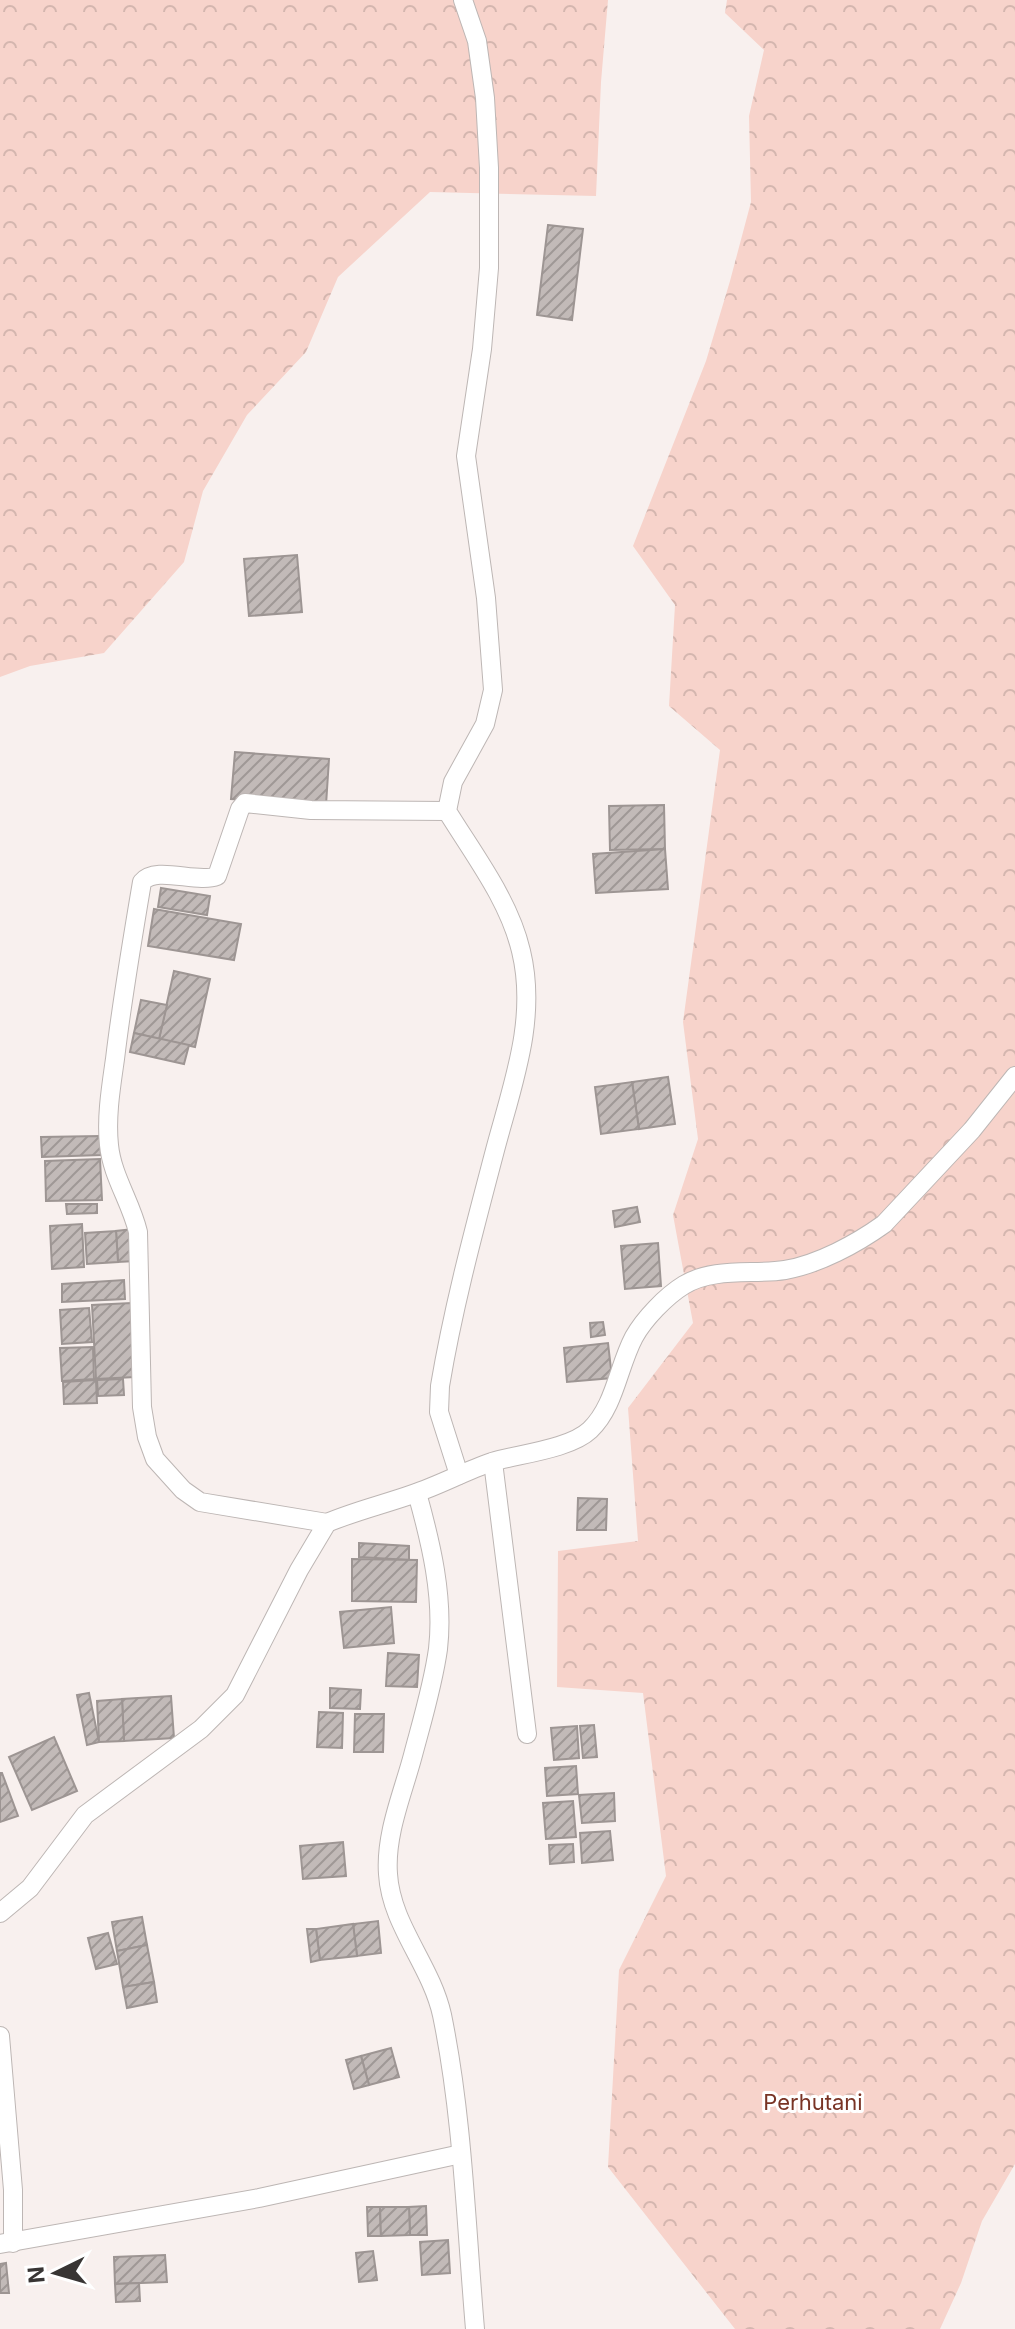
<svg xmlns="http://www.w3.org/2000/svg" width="1015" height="2329" viewBox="0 0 1015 2329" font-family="Inter,sans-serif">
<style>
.forest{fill:url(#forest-crowns)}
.building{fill:url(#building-hatch);stroke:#9d9593;stroke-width:2}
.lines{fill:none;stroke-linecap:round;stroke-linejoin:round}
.minor-casing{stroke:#bdb6b4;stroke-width:20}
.minor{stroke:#fff;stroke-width:18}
.labels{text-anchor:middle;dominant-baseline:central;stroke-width:6;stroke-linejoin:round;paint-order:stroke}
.park-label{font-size:22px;fill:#793425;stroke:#fff}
</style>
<defs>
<pattern id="forest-crowns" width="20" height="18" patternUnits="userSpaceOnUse" patternTransform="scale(2)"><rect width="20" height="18" fill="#f7d3cb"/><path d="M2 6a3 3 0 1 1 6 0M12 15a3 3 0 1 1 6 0" fill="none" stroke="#d4b6af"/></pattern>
<pattern id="building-hatch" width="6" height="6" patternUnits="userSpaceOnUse" patternTransform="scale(2)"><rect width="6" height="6" fill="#c2bab8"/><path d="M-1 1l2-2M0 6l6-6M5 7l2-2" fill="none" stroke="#9f9896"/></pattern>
</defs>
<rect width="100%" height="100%" fill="#f8f0ee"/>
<!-- forest -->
<g class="forest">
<polygon points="0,0 608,0 601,82 596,196 430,192 338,277 306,352 247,415 203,491 184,562 104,653 30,666 0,677"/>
<polygon points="727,0 1015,0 1015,2164 982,2221 961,2283 940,2329 735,2329 608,2167 619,1970 666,1876 643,1693 557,1687 558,1551 638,1541 628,1408 693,1323 673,1215 698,1139 683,1022 720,750 669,706 675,605 633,546 706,361 730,281 751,202 749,116 764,50 725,13"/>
</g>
<!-- building -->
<g class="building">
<polygon points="548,225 583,229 572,320 537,315"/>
<polygon points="297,555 302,612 249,616 244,559"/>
<polygon points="235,752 329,759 326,805 231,799"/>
<polygon points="664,805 665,849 610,850 609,806"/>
<polygon points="665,849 668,889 596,893 593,854"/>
<polygon points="161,888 210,896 207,915 158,907"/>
<polygon points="154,909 241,924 234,960 148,946"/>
<polygon points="174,971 210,979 195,1047 159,1039"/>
<polygon points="141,1000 167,1005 159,1039 134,1033"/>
<polygon points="134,1033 189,1045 184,1064 130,1052"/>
<polygon points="668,1077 675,1124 639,1129 632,1082"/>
<polygon points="632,1082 639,1129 601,1134 595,1087"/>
<polygon points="100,1136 101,1155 42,1157 41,1137"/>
<polygon points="100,1159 102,1200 46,1201 45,1161"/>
<polygon points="66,1204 97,1204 97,1213 67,1214"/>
<polygon points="637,1207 640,1222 615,1227 613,1211"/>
<polygon points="82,1224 84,1267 52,1269 50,1226"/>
<polygon points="133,1229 135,1261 118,1262 116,1231"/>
<polygon points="116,1231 118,1262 87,1264 85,1233"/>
<polygon points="658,1243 661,1286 625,1289 621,1246"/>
<polygon points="124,1280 125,1299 62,1302 62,1284"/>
<polygon points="131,1303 135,1377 96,1379 92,1305"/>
<polygon points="89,1308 92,1342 62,1344 60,1310"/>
<polygon points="603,1322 605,1335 591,1337 590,1323"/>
<polygon points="608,1343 612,1378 567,1382 564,1348"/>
<polygon points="93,1347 94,1379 62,1381 60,1348"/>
<polygon points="123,1379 124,1395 98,1396 97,1380"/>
<polygon points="96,1380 97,1403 64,1404 63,1382"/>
<polygon points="578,1498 607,1499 606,1530 577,1530"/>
<polygon points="359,1543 409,1546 409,1560 359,1557"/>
<polygon points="352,1559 417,1560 416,1602 352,1601"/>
<polygon points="391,1607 394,1643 344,1648 340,1612"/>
<polygon points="388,1653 419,1655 417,1687 386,1686"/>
<polygon points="330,1688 361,1690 360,1709 330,1708"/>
<polygon points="89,1693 99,1742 87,1745 77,1695"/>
<polygon points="171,1696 174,1738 124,1741 122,1699"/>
<polygon points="122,1699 124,1741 99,1742 97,1701"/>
<polygon points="319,1712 343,1713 342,1748 317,1747"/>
<polygon points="355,1714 384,1714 383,1752 354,1752"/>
<polygon points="594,1725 597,1757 583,1758 580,1726"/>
<polygon points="577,1726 579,1758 554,1760 551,1728"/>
<polygon points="54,1737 77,1791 32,1810 9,1757"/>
<polygon points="576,1766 578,1794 547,1796 545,1768"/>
<polygon points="0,1773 2,1773 18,1816 0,1822"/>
<polygon points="614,1793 615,1821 582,1823 579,1795"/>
<polygon points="573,1801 576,1837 546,1839 543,1803"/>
<polygon points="610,1831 613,1860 582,1863 580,1833"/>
<polygon points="343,1842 346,1876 303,1879 300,1846"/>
<polygon points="573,1844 574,1862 550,1864 549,1845"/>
<polygon points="142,1917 147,1945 117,1951 112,1922"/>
<polygon points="378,1921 381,1953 357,1956 353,1924"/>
<polygon points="353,1924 357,1956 320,1960 316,1929"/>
<polygon points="307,1929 316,1929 320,1960 311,1962"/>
<polygon points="108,1933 117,1964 96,1969 88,1938"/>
<polygon points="147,1945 154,1982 123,1987 117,1951"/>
<polygon points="154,1982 157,2002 127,2008 123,1987"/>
<polygon points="391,2048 399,2077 369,2085 361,2056"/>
<polygon points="361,2056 369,2085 354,2089 346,2060"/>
<polygon points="426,2206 427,2235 410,2235 409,2207"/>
<polygon points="367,2207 380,2207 381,2236 368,2236"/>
<polygon points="380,2207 409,2207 410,2235 381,2236"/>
<polygon points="448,2240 450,2273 422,2275 420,2242"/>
<polygon points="373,2251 377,2280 359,2282 356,2253"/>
<polygon points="165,2255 167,2282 115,2284 114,2257"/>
<polygon points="6,2263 9,2293 0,2293 0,2264"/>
<polygon points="139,2283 140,2301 116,2302 115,2284"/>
</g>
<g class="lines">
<!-- minor casing -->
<g class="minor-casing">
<g id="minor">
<polyline points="493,1462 527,1734"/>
<path d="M459,1475L439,1412L440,1386C453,1308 474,1230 494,1154C511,1088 538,1021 521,951C509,900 474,855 447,811L453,782L485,724L493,690L486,598L466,456L482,349L489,268V168L485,98L477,41L463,0"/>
<path d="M417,1493C431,1543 444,1597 438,1649C433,1685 422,1721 413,1755C403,1793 385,1834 388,1874C391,1925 431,1965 442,2015C463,2117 466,2225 475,2329"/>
<path d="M327,1523L200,1502L183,1490L155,1459L147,1437L142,1407L138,1232C131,1202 112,1176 109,1145C106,1117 111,1087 115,1059C122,1000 132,941 142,882C156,865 197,884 217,876L240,809L245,803L311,810L447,811"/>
<path d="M0,1913L30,1888L85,1815L201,1729L235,1695L299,1570L327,1523C355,1511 385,1504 413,1494C440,1485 465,1471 492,1462C519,1454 570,1449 590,1430C615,1406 618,1367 634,1337C644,1319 666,1296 684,1285C714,1267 753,1275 785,1270C819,1264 856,1244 884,1224L972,1130L1015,1076"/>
<polyline points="0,2036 13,2190 13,2243"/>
<polyline points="0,2244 259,2198 461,2154"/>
</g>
</g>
<!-- minor -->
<use href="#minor" class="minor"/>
</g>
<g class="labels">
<!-- park labels -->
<g class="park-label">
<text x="813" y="2102">Perhutani</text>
</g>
</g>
<!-- north arrow -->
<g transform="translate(56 2273) rotate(265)" stroke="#ffffff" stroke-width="6" paint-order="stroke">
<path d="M0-6L14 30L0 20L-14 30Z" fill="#383534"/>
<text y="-12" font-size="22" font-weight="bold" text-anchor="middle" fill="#383534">N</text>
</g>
</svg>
